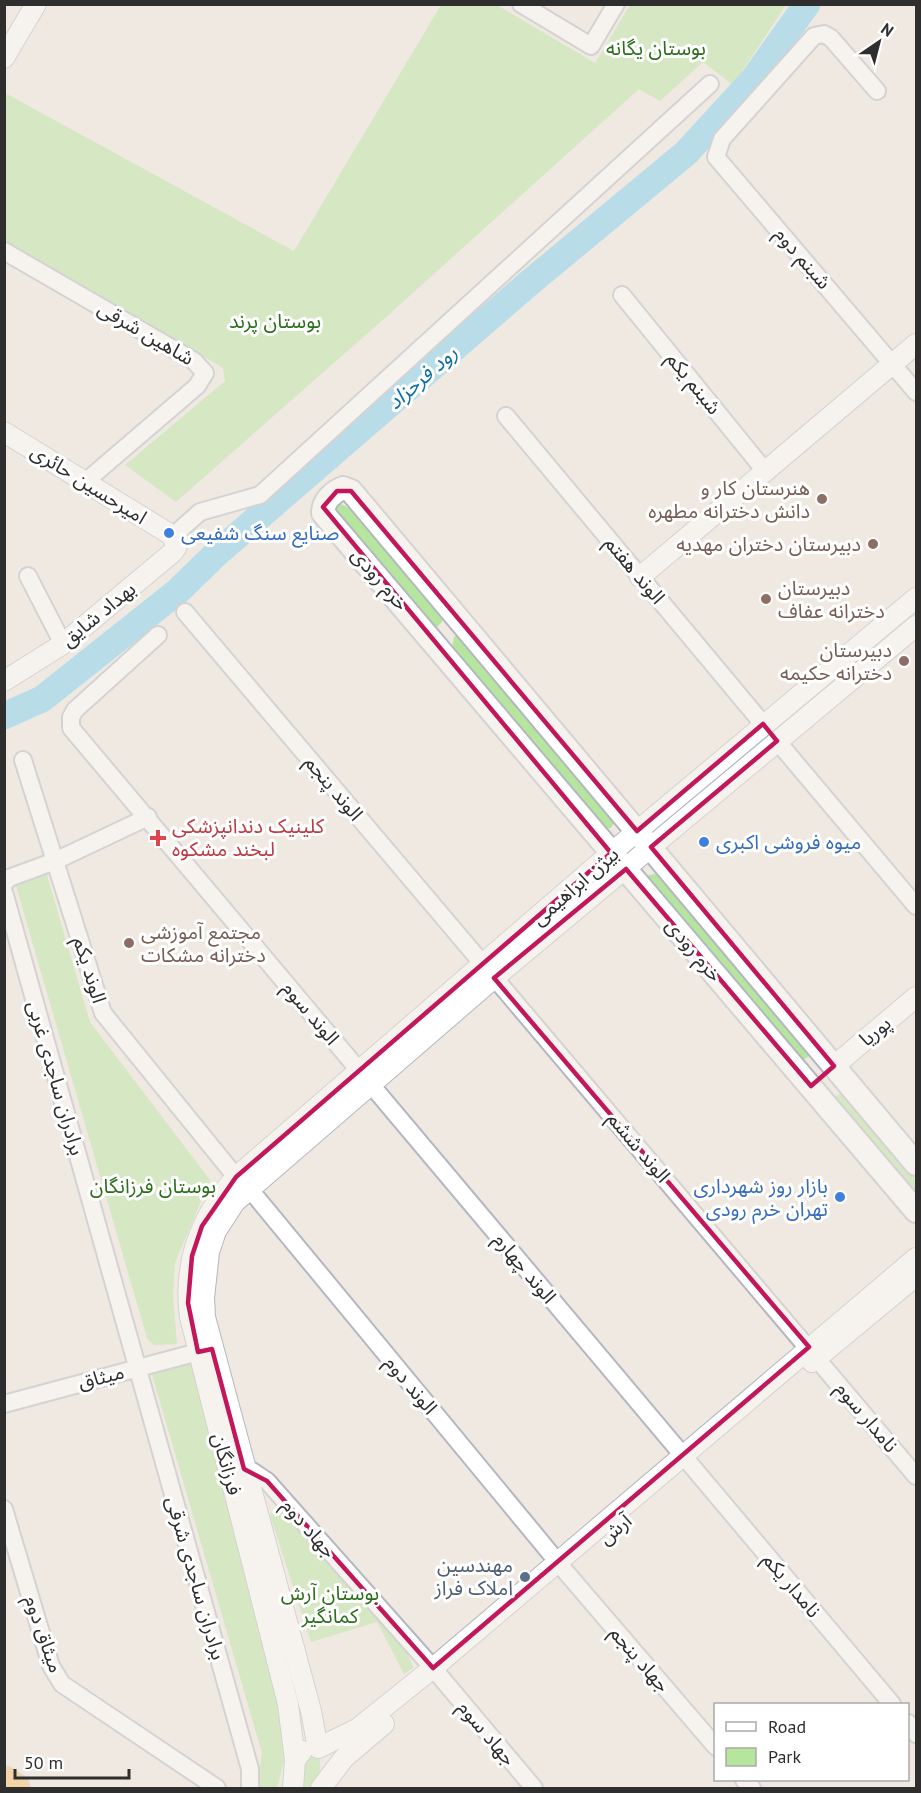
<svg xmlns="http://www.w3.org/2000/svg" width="921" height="1793" viewBox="0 0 921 1793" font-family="'PT Sans','Noto Sans Arabic',sans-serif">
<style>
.green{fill:#b6e59e}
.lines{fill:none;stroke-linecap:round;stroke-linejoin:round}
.river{stroke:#75cff0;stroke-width:27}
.minor-casing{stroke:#b4b7c1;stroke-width:20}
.tertiary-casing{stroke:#b4b7c1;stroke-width:22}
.secondary-casing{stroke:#b4b7c1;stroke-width:26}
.trunk-casing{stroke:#c9c9c9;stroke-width:30}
.minor{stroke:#fff;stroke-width:16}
.tertiary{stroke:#fff;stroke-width:20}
.secondary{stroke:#fff;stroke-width:22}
.trunk{stroke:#f8ba60;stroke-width:27}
.marked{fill:none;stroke:#c2185b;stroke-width:4.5;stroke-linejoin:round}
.education-dot{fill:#8d6e63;stroke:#fff;stroke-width:2}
.shop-dot{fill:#3f7fe0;stroke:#fff;stroke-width:2}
.health-dot{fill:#e0444e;stroke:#fff;stroke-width:2}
.service-dot{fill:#5c6f8a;stroke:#fff;stroke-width:2}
.labels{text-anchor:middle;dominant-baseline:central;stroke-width:6;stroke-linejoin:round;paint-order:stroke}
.park-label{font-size:20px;fill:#2c6e1b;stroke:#fff}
.street-label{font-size:20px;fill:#2e2e2e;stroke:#fff}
.education-label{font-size:20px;fill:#785e54;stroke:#fff;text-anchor:end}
.shop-label{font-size:20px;fill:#366cbe;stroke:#fff;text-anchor:start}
.health-label{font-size:20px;fill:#be3a42;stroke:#fff;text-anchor:start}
.service-label{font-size:20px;fill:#4e5e75;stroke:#fff;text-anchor:end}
.water-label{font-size:21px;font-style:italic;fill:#0d6fa3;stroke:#fff}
</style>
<rect width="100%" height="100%" fill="#efe9e1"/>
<!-- green -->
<g class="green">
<polygon points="441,5 497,5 595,63 630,5 786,5 733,85 703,62 660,101 639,89 394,310 176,502 125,465 225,381 223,368 5,240 5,93 294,251"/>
<polygon points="339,503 349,508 442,616 442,622 436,628 432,626 335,511"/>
<polygon points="459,634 618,816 611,828 604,829 452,648 454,637"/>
<polygon points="46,872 90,1022 210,1180 175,1263 173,1294 177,1344 154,1345 147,1338 16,886"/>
<polygon points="655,874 664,878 809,1052 809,1056 800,1062 646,880 649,875"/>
<polygon points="840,1094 847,1097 916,1180 916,1203 834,1097"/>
<polygon points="193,1360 277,1654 287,1750 277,1788 257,1788 262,1753 151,1371"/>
<path d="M284,1507C311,1538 407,1635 413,1668L404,1674L377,1622L311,1642L270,1515L274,1508Z"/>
<path d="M307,1753L319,1758C322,1768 319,1778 316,1788H297Z"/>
</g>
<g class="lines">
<!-- river -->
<polyline class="river" points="4,716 42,699 178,591 216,554 528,284 686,153 753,80 807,4"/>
<!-- minor casing -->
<g class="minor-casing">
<g id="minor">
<polyline points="521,4 591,46 616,4"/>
<polyline points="877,91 831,38 824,34 814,36 722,139 716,157 916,392"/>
<polyline points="4,251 194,361 205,373 197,386 85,482"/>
<polyline points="622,295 765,471"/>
<polyline points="506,416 763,724"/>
<polyline points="173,536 200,512 260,495 710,84"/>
<polyline points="28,576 63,644"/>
<polyline points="185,612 916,1476"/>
<polyline points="158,635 75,710 71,717 71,728 892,1704"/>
<polyline points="777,741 916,906"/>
<polyline points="23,760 103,1013 236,1177"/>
<polyline points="4,884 9,878 55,861 148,817"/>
<polyline points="4,892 250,1769 250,1788"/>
<polyline points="257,1198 565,1571 716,1747"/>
<polyline points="4,1404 198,1352"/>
<polyline points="244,1469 252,1471 267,1481 433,1668 534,1788"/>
<polyline points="4,1509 51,1666 62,1684 217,1788"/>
<polyline points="908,1723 916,1734"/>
<polyline points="744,1780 752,1788"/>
</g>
</g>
<!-- tertiary casing -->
<g class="tertiary-casing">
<g id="tertiary">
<polyline points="4,58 36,4"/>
<polyline points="4,432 173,536 176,548 173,552 63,644 4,681"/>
<polyline points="640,577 916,344"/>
<polyline points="916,626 494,978 235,1202 216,1231 209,1252 204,1298 205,1317 311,1711 318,1748 357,1729 433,1668 916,1258"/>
<polyline points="834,1066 916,997"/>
<polyline points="812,1362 916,1276"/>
<path d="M295,1760L288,1704L190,1317C183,1264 200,1217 236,1177L611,853L916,598"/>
<polyline points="293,1788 295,1760 302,1751"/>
<polyline points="321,1788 344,1758 384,1724"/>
</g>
</g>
<!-- secondary casing -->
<g class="secondary-casing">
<path id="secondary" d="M916,1164L351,491L343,488C333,492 323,501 323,513L916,1211"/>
</g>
<!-- trunk casing -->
<g class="trunk-casing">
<polyline id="trunk" points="4,1780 16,1788"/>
</g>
<!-- minor -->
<use href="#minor" class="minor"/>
<!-- tertiary -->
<use href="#tertiary" class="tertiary"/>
<!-- secondary -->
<use href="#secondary" class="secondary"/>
<!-- trunk -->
<use href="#trunk" class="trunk"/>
</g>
<!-- marked area -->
<path d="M0 0H921V1793H0ZM337,491H351L637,831L763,724L777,741L651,847L834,1066L811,1086L626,869L494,978L809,1347L433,1668L267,1481L244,1469L212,1349L198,1352L188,1303L192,1256L202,1226L236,1177L611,853L323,507Z" fill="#efe9e1" fill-opacity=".55" fill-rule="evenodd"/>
<path class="marked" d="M337,491H351L637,831L763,724L777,741L651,847L834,1066L811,1086L626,869L494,978L809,1347L433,1668L267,1481L244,1469L212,1349L198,1352L188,1303L192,1256L202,1226L236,1177L611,853L323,507Z"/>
<!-- markers -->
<g class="education-dot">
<circle cx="822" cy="499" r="6"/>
<circle cx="873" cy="544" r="6"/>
<circle cx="766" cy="599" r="6"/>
<circle cx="904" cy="661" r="6"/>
<circle cx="129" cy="943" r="6"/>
</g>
<g class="shop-dot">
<circle cx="169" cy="533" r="6"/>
<circle cx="704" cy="842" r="6"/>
<circle cx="840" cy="1197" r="6"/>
</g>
<path class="health-dot" d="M155 829h6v6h6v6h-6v6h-6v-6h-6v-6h6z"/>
<circle class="service-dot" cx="525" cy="1577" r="6"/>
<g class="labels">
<!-- park labels -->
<g class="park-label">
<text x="656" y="48">بوستان یگانه</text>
<text x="275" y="321">بوستان پرند</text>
<text x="153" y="1186">بوستان فرزانگان</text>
<text x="330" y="1593">بوستان آرش<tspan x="330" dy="23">کمانگیر</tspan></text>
</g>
<!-- street labels -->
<g class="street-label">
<text transform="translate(803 258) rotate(49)">شبنم دوم</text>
<text transform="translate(146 333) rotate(30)">شاهین شرقی</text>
<text transform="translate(694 383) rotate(51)">شبنم یکم</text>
<text transform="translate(89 484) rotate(32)">امیرحسین حائری</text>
<text transform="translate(635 570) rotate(50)">الوند هفتم</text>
<text transform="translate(380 579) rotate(49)">خرم رودی</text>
<text transform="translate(98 614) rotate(-39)">بهداد شایق</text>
<text transform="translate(334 788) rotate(50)">الوند پنجم</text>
<text transform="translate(575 886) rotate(-41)">بیژن ابراهیمی</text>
<text transform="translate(694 950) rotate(50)">خرم رودی</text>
<text transform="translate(90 970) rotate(73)">الوند یکم</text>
<text transform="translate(311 1013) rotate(50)">الوند سوم</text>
<text transform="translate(875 1031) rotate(-40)">پوریا</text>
<text transform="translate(56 1078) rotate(74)">برادران ساجدی غربی</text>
<text transform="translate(639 1147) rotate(50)">الوند ششم</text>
<text transform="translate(525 1268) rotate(50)">الوند چهارم</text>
<text transform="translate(101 1377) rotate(-15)">میثاق</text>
<text transform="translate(411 1385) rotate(50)">الوند دوم</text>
<text transform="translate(867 1417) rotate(50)">نامدار سوم</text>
<text transform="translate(227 1464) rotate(75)">فرزانگان</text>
<text transform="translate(309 1528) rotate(49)">جهاد دوم</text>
<text transform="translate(615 1529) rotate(-40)">آرش</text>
<text transform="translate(196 1578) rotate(74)">برادران ساجدی شرقی</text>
<text transform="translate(792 1585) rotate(50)">نامدار یکم</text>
<text transform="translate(44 1634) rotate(71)">میثاق دوم</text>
<text transform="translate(640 1659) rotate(49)">جهاد پنجم</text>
<text transform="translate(487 1733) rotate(50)">جهاد سوم</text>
</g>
<!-- education labels -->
<g class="education-label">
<text x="810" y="488">هنرستان کار و<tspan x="810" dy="23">دانش دخترانه مطهره</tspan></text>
<text x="861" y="544">دبیرستان دختران مهدیه</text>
<text x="778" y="588" text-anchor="start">دبیرستان<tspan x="778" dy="23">دخترانه عفاف</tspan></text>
<text x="892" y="650">دبیرستان<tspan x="892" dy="23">دخترانه حکیمه</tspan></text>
<text x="141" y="932" text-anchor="start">مجتمع آموزشی<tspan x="141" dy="23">دخترانه مشکات</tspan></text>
</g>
<!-- shop labels -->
<g class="shop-label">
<text x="181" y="533">صنایع سنگ شفیعی</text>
<text x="716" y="842">میوه فروشی اکبری</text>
<text x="828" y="1186" text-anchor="end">بازار روز شهرداری<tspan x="828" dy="23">تهران خرم رودی</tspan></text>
</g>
<!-- health labels -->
<g class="health-label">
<text x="172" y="826">کلینیک دندانپزشکی<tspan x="172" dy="23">لبخند مشکوه</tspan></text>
</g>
<!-- service labels -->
<g class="service-label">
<text x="513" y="1565">مهندسین<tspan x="513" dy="23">املاک فراز</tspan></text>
</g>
<!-- water labels -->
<g class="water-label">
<text transform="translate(422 377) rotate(-41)">رود فرحزاد</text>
</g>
</g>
<!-- border -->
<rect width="921" height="1793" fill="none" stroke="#2e2e2e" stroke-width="12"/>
<!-- legend -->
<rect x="714" y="1703" width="195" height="78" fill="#ffffff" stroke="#ababab" stroke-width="1.5"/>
<rect x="726" y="1722" width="30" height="9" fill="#ffffff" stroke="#ababab" stroke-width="1.5"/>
<text x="768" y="1733" font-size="18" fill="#2e2e2e">Road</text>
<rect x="726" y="1748" width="30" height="18" fill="#b6e59e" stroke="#ababab" stroke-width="1.5"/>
<text x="768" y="1763" font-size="18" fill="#2e2e2e">Park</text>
<!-- north arrow -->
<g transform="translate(879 42) rotate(35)" stroke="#ffffff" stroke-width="4.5" paint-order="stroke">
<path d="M0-4.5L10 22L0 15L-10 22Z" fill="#2e2e2e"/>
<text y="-9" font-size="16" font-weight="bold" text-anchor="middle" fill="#2e2e2e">N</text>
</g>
<!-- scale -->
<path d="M15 1769v9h114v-9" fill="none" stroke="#2e2e2e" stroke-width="3"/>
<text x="24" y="1769" font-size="18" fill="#2e2e2e" stroke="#ffffff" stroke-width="4.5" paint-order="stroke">50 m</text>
</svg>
